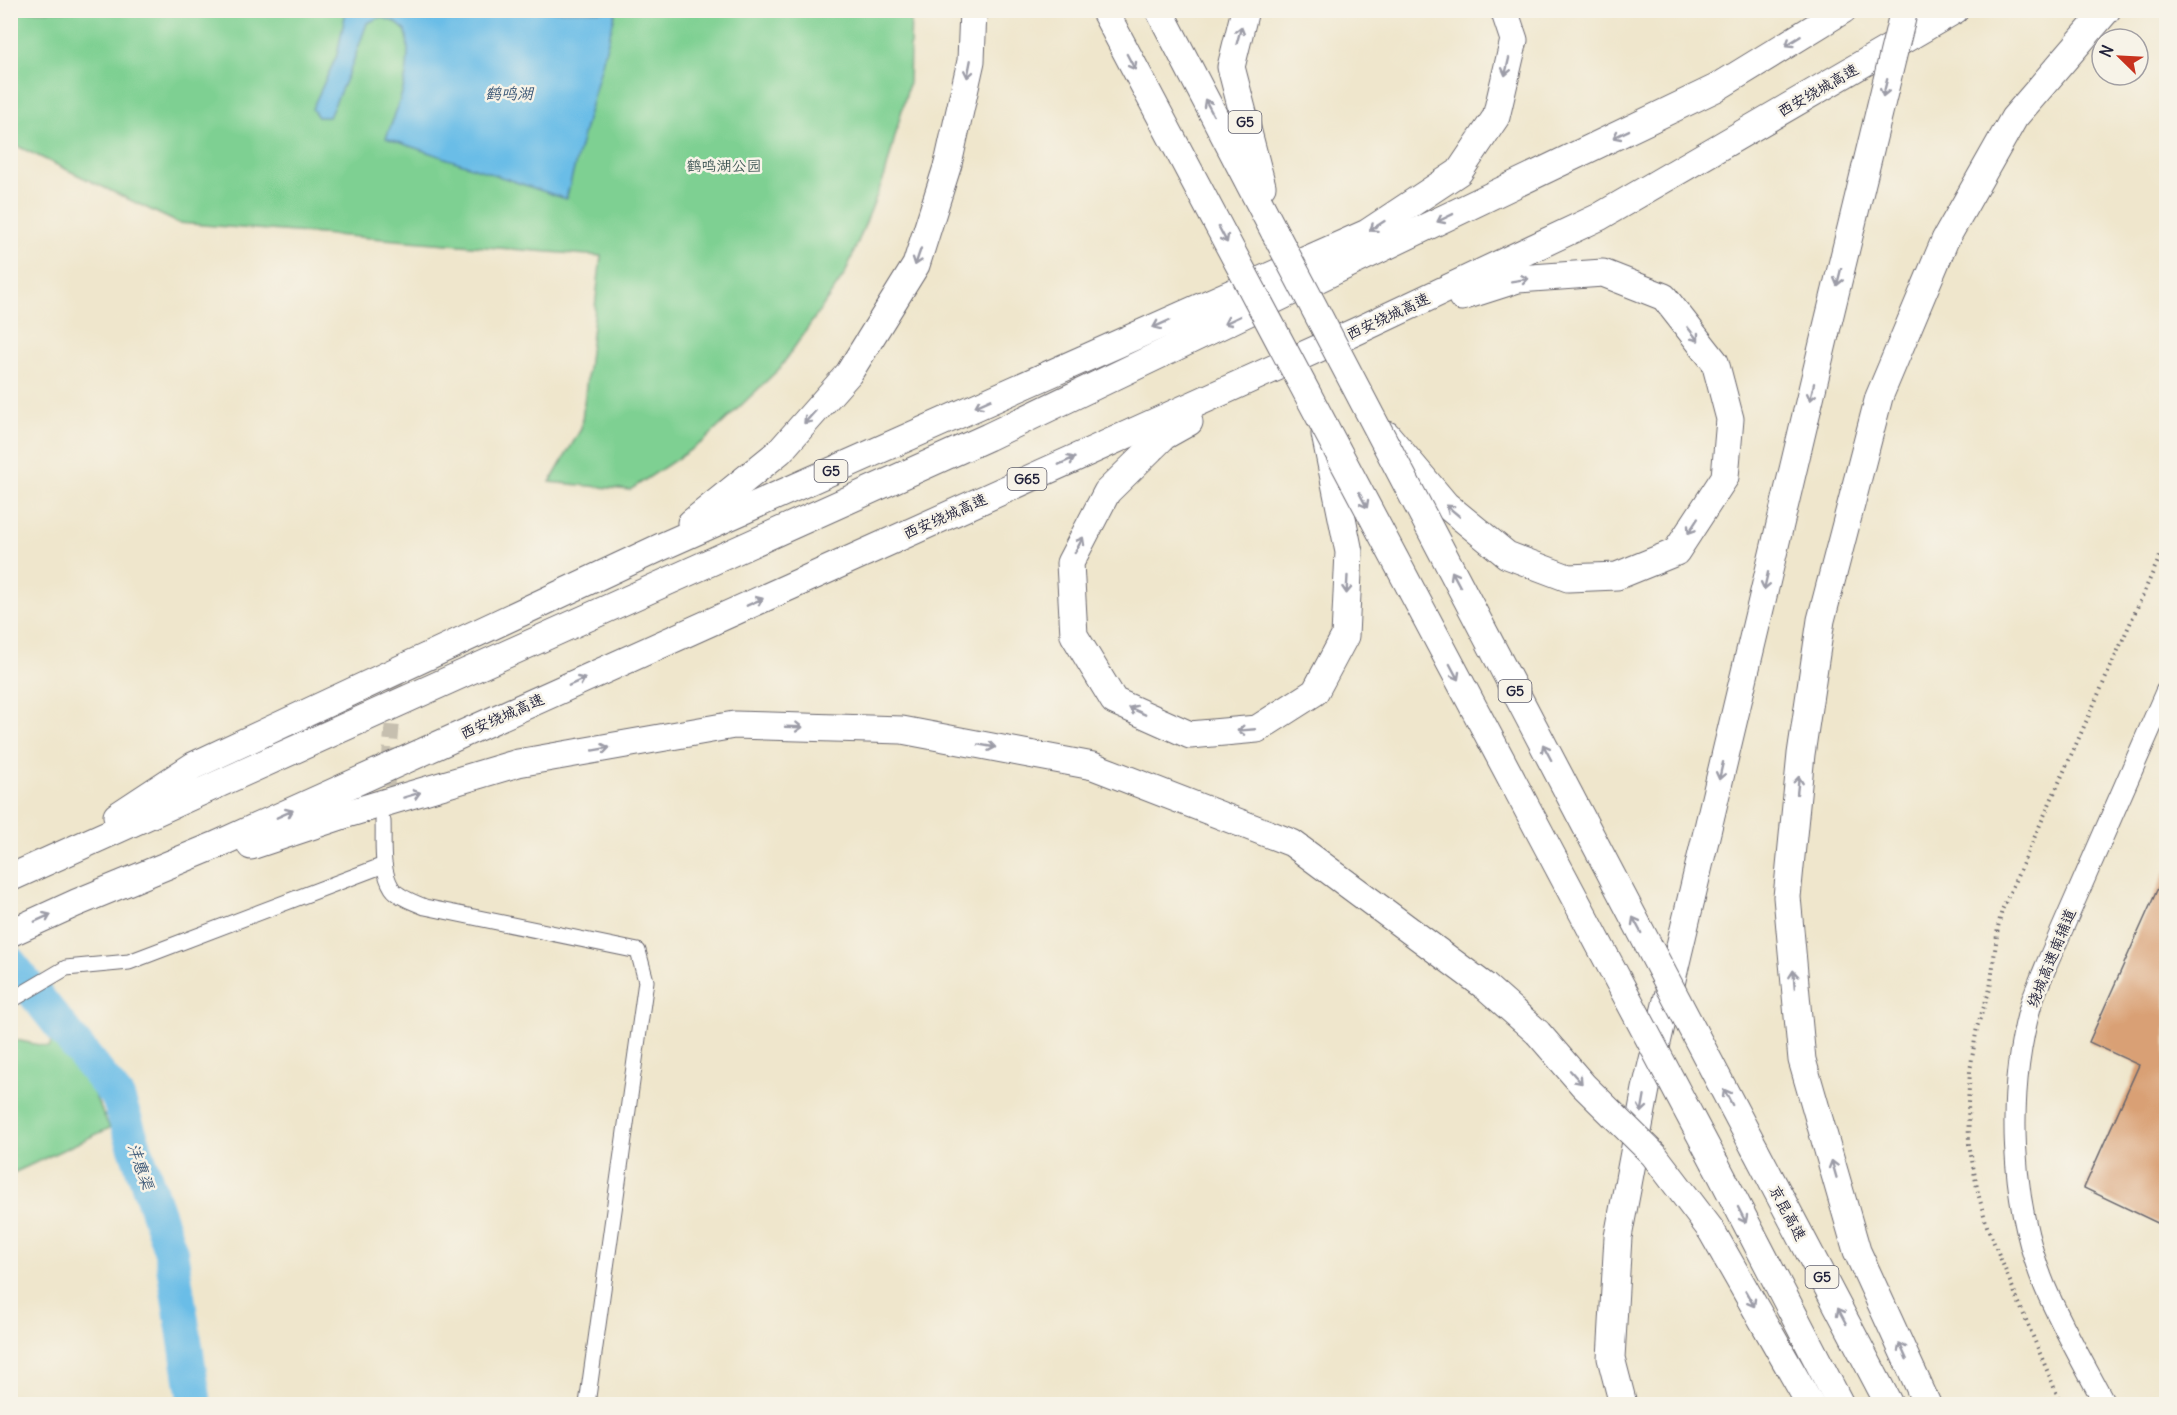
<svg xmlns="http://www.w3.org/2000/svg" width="2177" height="1415" viewBox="0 0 2177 1415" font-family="Delius,'LXGW WenKai TC',sans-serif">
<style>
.green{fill:#7ed092;stroke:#507966;stroke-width:1.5}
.water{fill:#6bbde7;stroke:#467091;stroke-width:1.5}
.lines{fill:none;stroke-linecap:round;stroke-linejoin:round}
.river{stroke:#6bbde7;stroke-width:34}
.building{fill:#d9a075}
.street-tunnel{stroke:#c6bfaf;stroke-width:15;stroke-dasharray:15 8;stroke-linecap:butt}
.street-casing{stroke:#6a676e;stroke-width:17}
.secondary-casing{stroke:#6a676e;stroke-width:23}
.highway-casing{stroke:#6a676e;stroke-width:29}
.path{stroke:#6a676e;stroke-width:4;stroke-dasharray:1.5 4.5;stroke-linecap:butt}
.street{stroke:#fff;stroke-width:15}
.secondary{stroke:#fff;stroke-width:21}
.highway{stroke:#fff;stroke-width:27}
.highway-bridge-casing{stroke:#6a676e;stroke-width:29;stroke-linecap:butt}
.highway-bridge{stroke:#fff;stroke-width:27}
.oneway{stroke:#9c9ca7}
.labels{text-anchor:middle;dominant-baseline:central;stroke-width:5;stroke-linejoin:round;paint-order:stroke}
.shield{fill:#f7f3e8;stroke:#62616f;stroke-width:1.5}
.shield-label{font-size:14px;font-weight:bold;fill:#22223b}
.street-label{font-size:15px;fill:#22223b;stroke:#f7f3e8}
.park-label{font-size:15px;fill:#3e5655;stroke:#f7f3e8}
.water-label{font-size:16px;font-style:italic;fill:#3c5877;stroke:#f7f3e8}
</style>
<rect width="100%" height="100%" fill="#f7f3e8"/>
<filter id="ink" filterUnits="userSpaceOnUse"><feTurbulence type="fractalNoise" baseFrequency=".0167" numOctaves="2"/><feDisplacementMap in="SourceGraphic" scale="12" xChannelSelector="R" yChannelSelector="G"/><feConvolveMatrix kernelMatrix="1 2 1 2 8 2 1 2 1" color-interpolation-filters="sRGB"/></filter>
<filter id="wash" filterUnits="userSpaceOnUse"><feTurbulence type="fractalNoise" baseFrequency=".008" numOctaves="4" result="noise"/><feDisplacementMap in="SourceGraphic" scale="24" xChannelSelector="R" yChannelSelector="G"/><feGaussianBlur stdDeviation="1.35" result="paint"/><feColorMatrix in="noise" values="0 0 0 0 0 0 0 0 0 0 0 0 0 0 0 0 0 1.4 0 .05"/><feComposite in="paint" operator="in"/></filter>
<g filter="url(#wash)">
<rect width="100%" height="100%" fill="#efe6cc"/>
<!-- green -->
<g class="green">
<polygon points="10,11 911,11 909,83 885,175 845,274 780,368 704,441 630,490 550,482 581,429 601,256 178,223 11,143"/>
<polygon points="57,1028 84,1073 110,1128 11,1174 11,1039 49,1047"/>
</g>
<!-- water -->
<path class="water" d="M346,11H616L566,199L386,138C400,103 413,68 406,31L395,22L381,17L367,23L352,65L329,117H318L312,109L337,55Z"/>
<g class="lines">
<!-- river -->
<polyline class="river" points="10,963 118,1098 171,1252 195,1404"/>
</g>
<g id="blocks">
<!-- building -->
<polygon class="building" points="2166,870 2166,1227 2084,1188 2139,1065 2089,1042"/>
</g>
</g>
<g filter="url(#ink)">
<use href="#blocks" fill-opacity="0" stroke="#6a676e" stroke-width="1.5"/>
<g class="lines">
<!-- street-tunnel -->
<polyline class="street-tunnel" points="385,809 397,668"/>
<!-- street casing -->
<g class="street-casing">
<g id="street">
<path d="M383,821C384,841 380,869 392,888C398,897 415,903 425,907L638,951L646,981L587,1404"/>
<polyline points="10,1001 66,968 129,962 384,865"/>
</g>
</g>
<!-- secondary casing -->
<g class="secondary-casing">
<path id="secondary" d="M2105,1404C2085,1366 2062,1327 2045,1287C2010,1202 2006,1092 2031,1004C2035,991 2041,979 2046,966L2166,692"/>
</g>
<!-- highway casing -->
<g class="highway-casing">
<g id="highway">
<polyline points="1159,10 1275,233"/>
<polyline points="1245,10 1231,67 1262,186"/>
<polyline points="1189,422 1164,436 1107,492 1070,563 1074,635 1114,701 1190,735 1257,729 1315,692 1345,636 1349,552 1325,434"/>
<polyline points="1387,435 1446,505 1507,555 1568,578 1617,576 1676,552 1725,477 1730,419 1715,362 1664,297 1603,273 1518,279 1462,297"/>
<polyline points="691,523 780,451 849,373 916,265 948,164 971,61 973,10"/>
<polyline points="117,816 193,766 661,547 1367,233 1459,172 1496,117 1514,40 1504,10"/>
<polyline points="251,846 350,813 518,763 734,725 902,730 1093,766 1292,843 1486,987 1538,1033"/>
<polyline points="10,878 988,437 1716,88 1843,10"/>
<polyline points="10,933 76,903 214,846 1357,331 1599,217 1955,10"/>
<polyline points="1755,1149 1889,1404"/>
<polyline points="1715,1163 1840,1404"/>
<polyline points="1711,1230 1810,1404"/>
<polyline points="1623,1404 1611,1358 1618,1237 1646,1089 1825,335"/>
<polyline points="1927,1404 1857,1251 1802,1060 1787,897 1801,754 1821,620 1879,397 1945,240 2014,118 2107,10"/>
</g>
</g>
<!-- path -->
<polyline class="path" points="2061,1404 1987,1226 1978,1193 1969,1144 1968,1103 1970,1071 1977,1027 1990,989 1998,927 2002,910 2166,543"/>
<!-- street -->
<use href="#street" class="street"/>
<!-- secondary -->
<use href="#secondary" class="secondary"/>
<!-- highway -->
<use href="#highway" class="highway"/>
<!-- highway-bridge casing -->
<g class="highway-bridge-casing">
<g id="highway-bridge">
<polyline points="1104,10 1715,1163"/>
<polyline points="1275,233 1755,1149"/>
<polyline points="1825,335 1904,10"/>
<polyline points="1538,1033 1583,1085 1654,1155 1711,1230"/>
</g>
</g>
<!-- highway-bridge -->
<use href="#highway-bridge" class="highway-bridge"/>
</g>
<!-- one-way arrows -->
<defs><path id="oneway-shaft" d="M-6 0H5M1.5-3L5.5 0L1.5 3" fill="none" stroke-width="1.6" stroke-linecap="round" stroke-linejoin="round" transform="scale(1.5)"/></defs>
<g class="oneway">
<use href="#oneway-shaft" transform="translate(1239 35) rotate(-75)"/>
<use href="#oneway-shaft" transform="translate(1793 41) rotate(148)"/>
<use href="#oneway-shaft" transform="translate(1131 62) rotate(62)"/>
<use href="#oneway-shaft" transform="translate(1507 67) rotate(103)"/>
<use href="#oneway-shaft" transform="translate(969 69) rotate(101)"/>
<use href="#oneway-shaft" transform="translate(1885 88) rotate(104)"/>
<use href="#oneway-shaft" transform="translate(1209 107) rotate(-118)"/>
<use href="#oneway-shaft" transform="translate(1621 134) rotate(154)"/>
<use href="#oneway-shaft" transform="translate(1445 218) rotate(154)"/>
<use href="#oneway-shaft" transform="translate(1377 226) rotate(147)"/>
<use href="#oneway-shaft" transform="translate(1223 235) rotate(62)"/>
<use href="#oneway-shaft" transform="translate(918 257) rotate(109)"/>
<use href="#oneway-shaft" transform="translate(1839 277) rotate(104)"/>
<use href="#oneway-shaft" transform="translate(1520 280) rotate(-9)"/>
<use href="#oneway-shaft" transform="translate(1232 320) rotate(154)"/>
<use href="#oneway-shaft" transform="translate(1161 324) rotate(156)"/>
<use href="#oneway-shaft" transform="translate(1693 334) rotate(52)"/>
<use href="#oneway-shaft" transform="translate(1812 392) rotate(103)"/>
<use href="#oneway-shaft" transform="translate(983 403) rotate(156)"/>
<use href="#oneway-shaft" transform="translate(810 417) rotate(132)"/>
<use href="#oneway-shaft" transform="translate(1067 461) rotate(-24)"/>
<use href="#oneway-shaft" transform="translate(1363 500) rotate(62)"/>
<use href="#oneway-shaft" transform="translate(1453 511) rotate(-140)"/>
<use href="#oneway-shaft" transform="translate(1693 526) rotate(123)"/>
<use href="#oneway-shaft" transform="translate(1079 545) rotate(-62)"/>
<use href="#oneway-shaft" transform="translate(1456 579) rotate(-118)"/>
<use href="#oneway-shaft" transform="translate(1766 581) rotate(103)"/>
<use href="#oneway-shaft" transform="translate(1347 585) rotate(93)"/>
<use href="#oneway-shaft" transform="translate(755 602) rotate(-24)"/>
<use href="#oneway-shaft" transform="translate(1454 672) rotate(62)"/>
<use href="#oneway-shaft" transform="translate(577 682) rotate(-24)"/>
<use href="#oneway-shaft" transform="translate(1137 711) rotate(-156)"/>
<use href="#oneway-shaft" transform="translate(794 727) rotate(2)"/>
<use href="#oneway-shaft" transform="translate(1246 730) rotate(175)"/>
<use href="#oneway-shaft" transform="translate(987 746) rotate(10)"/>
<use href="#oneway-shaft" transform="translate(601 749) rotate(-10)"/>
<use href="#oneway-shaft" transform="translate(1547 752) rotate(-118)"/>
<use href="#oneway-shaft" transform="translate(1721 771) rotate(103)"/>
<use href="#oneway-shaft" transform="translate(1798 785) rotate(-84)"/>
<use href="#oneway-shaft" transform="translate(412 795) rotate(-17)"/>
<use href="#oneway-shaft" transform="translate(285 814) rotate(-24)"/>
<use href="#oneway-shaft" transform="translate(43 918) rotate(-24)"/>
<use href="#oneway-shaft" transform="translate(1637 925) rotate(-118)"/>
<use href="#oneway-shaft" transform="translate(1794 979) rotate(-95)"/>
<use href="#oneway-shaft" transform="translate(1576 1077) rotate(48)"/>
<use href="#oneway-shaft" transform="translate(1728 1097) rotate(-118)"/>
<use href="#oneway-shaft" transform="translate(1643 1104) rotate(100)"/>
<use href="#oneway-shaft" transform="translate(1834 1169) rotate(-106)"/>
<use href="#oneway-shaft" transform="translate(1742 1215) rotate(63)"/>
<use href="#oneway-shaft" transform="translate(1750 1299) rotate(60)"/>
<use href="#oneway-shaft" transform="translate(1842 1316) rotate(-118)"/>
<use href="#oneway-shaft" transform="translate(1903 1351) rotate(-114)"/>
</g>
</g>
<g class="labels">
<!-- shield labels -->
<g class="shield">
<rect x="1228.5" y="111" width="33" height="22" rx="4.5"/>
<rect x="814.5" y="460" width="33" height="22" rx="4.5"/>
<rect x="1007.5" y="468" width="39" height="22" rx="4.5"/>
<rect x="1498.5" y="680" width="33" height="22" rx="4.5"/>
<rect x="1805.5" y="1266" width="33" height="22" rx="4.5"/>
</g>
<g class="shield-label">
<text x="1245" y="122">G5</text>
<text x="831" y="471">G5</text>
<text x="1027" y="479">G65</text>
<text x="1515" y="691">G5</text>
<text x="1822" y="1277">G5</text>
</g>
<!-- street labels -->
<g class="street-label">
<text transform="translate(1818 90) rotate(-30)">西安绕城高速</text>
<text transform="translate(1388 316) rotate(-25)">西安绕城高速</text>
<text transform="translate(945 516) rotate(-24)">西安绕城高速</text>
<text transform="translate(502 716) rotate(-24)">西安绕城高速</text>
<text transform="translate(2051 958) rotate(-68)">绕城高速南辅道</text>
<text transform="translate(1788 1213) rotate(62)">京昆高速</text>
</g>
<!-- park labels -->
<g class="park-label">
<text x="724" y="165">鹤鸣湖公园</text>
</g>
<!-- water labels -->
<g class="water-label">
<text x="509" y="93">鹤鸣湖</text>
<text transform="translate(141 1166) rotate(71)">沣惠渠</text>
</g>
</g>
<!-- margin -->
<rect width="2177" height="1415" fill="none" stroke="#f7f3e8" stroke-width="36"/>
<!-- north arrow -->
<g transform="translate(2120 57) rotate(294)"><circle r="28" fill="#f7f3e8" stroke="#a29fa3" stroke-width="1.5"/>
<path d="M0-4.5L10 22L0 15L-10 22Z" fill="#c8321e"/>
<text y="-9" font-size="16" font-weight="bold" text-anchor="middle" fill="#22223b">N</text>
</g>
</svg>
